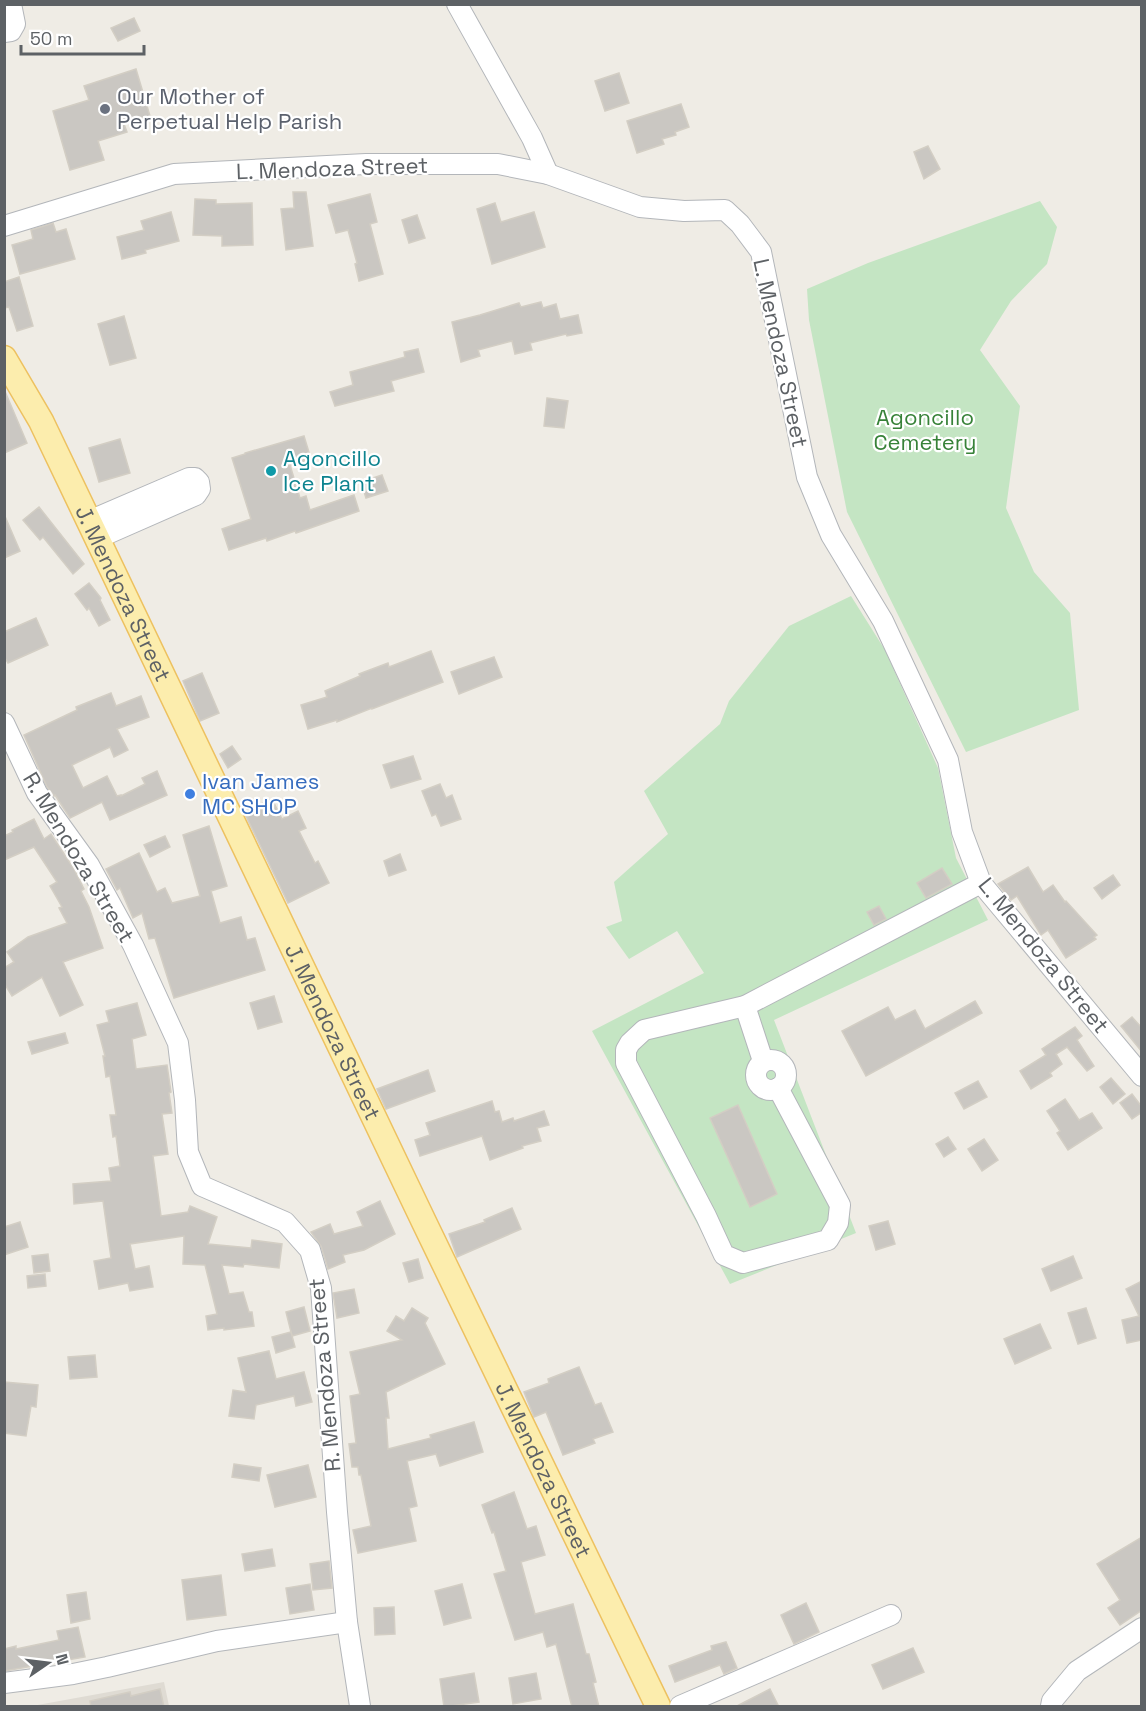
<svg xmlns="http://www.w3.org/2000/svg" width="1146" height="1711" viewBox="0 0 1146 1711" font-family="'Space Grotesk',sans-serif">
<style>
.education{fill:#dfdbd3}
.green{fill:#c4e5c3}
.building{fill:#cac7c2;stroke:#d3cec4;stroke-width:1.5}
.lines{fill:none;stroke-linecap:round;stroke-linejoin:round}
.minor-casing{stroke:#b3b6ba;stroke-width:22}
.major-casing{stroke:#edc160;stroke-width:27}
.minor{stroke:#fff;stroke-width:20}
.major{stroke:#fcedad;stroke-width:24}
.worship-dot{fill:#6b7280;stroke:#fff;stroke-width:2}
.culture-dot{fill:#0f9aa8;stroke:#fff;stroke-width:2}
.shop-dot{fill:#3f7fe0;stroke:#fff;stroke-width:2}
.labels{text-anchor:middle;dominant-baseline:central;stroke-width:4.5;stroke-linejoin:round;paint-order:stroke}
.worship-label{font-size:22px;fill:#5b616d;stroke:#fff;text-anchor:start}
.street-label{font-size:22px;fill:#5d6165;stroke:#fff}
.park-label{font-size:22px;fill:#378238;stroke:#fff}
.culture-label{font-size:22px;fill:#0d838f;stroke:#fff;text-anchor:start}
.shop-label{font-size:22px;fill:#366cbe;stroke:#fff;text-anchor:start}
</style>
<rect width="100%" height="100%" fill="#efece5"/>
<!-- education -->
<polygon class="education" points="164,1682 169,1706 32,1706"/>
<!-- green -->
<g class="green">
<polygon points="1040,201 1057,227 1047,264 1011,301 980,350 1020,406 1006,508 1034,572 1070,613 1079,710 966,752 847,512 809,320 807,289 868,263"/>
<polygon points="851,596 885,650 938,768 956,858 988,920 774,1020 856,1233 730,1284 592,1031 704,973 677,931 629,959 606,927 622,921 614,882 668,834 644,791 720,724 729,701 789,626"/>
</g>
<!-- building -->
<g class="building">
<polygon points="134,18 140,31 118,41 111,28"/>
<polygon points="136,69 150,116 124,124 127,132 98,141 104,160 70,170 53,111 89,100 84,86"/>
<polygon points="619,73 629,103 605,111 595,81"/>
<polygon points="681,104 689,127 675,132 676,135 662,139 664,144 637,153 627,121"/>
<polygon points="928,146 940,169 924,179 914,152"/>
<polygon points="293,192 306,192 313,246 286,250 281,209 294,208"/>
<polygon points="370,194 377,222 370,224 383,274 359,281 355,264 357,263 348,230 336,233 328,205"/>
<polygon points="195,199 216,200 216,204 252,203 253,245 222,246 222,236 193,235"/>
<polygon points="495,203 501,222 534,212 545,247 492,264 477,209"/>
<polygon points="171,212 179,241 145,250 146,253 122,259 117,237 144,230 141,221"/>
<polygon points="417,215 425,238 409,243 402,220"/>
<polygon points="53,223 56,232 66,229 75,259 20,274 12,245 33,239 31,230"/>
<polygon points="19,277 33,326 17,331 9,307 4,308 4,282"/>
<polygon points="541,302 543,308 556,304 560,319 578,315 582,333 567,336 566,334 530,343 532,350 515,354 512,341 478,350 480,356 461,362 452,322 480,315 519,303 521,307"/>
<polygon points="124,316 136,358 110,365 98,324"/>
<polygon points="418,349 424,372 391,381 394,391 335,406 330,392 353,385 350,372 405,357 404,352"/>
<polygon points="4,389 27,443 4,453"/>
<polygon points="547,398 568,401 564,428 544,426"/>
<polygon points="304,436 311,459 290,465 300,498 306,496 310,510 354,495 359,511 296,533 295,531 267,541 266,538 229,550 222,529 251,519 232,458 245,454 245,453"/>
<polygon points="120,439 130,473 99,482 89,448"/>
<polygon points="382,475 388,491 366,498 361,482"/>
<polygon points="39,507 84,564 73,574 43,537 40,540 23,520"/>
<polygon points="4,514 20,551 4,558"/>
<polygon points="89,583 101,598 100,600 110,620 99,626 89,608 87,610 75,594"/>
<polygon points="36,618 48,645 8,663 4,656 4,632"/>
<polygon points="431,651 443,682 372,709 372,708 337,722 337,720 308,729 301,705 327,697 325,691 360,676 359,674 388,663 389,667"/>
<polygon points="494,657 502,677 459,694 451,672"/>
<polygon points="202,673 219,713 200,721 183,681"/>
<polygon points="111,693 116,706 141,696 149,717 117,729 128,750 114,757 110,747 72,765 83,788 107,776 117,796 121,795 121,796 145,784 142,778 157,771 167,795 110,820 102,802 70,818 55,795 54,796 47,787 24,735 77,710 76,707"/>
<polygon points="232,746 241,759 228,768 220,754"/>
<polygon points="413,756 421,779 391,788 383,765"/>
<polygon points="440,784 446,798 452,795 461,819 441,826 436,814 432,816 422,791"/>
<polygon points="272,799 282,819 298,811 306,828 299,831 315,863 318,861 329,883 288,903 244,812"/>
<polygon points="34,819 44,839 51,834 74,869 84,889 81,891 89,907 103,948 63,962 83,1005 60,1016 42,977 12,996 4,983 4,968 14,962 7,952 28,937 67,923 59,908 62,907 50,886 57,882 34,847 4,860 4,836 13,832 12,830"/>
<polygon points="209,826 227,886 211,891 220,923 241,917 247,940 255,938 265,970 174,998 155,938 149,939 142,913 133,918 120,888 117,890 106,869 139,853 157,892 165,888 172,903 200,896 183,835"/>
<polygon points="165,836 170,847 150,857 144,845"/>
<polygon points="400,854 406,870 389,876 384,861"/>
<polygon points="1028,867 1043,892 1053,885 1065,902 1066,901 1097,935 1094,937 1096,939 1066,958 1048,930 1041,935 1017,896 1011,900 998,884"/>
<polygon points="942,868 952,884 926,898 917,883"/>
<polygon points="1113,875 1120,885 1102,899 1094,888"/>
<polygon points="879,906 886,919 874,925 867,912"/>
<polygon points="274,996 282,1022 258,1029 250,1003"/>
<polygon points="975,1001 982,1013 866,1076 842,1031 888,1007 895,1020 915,1010 925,1029"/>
<polygon points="137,1003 146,1035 132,1039 136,1069 167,1065 171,1092 169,1093 172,1113 162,1114 168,1154 153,1156 161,1216 188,1212 190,1206 217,1217 208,1244 251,1248 252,1240 282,1244 279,1268 244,1264 243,1267 222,1265 229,1294 243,1292 249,1312 252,1312 254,1326 224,1330 224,1328 208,1330 206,1316 217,1314 205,1265 183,1264 184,1236 130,1244 135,1269 149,1266 153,1287 130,1291 128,1283 99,1289 94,1261 111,1258 103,1201 74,1204 73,1184 111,1181 109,1168 120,1166 116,1136 113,1137 110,1115 116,1115 110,1076 106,1077 103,1056 105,1056 97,1025 109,1022 106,1011"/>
<polygon points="1132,1017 1142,1028 1142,1052 1121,1026"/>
<polygon points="1075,1027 1082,1036 1077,1040 1094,1066 1087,1071 1067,1047 1056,1054 1062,1064 1050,1073 1052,1076 1031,1089 1020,1071 1046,1055 1042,1049"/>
<polygon points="65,1033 68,1043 32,1054 28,1042"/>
<polygon points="428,1070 435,1091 386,1109 377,1089"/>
<polygon points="1111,1078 1125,1094 1113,1104 1100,1087"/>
<polygon points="978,1081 987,1097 964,1109 955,1093"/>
<polygon points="1132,1094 1142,1107 1142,1112 1132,1119 1120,1103"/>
<polygon points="1065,1099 1079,1120 1092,1113 1102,1128 1068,1150 1057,1133 1060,1131 1047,1111"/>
<polygon points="492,1101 495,1112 499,1111 502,1122 513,1118 514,1121 544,1111 549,1125 537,1128 541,1141 522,1146 523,1148 490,1160 482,1136 420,1156 415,1140 430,1135 426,1123"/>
<polygon points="738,1105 777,1194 750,1207 710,1118"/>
<polygon points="948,1137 956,1149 944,1157 936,1144"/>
<polygon points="984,1139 998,1160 982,1171 968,1149"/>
<polygon points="380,1201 395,1234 364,1250 343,1255 345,1262 328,1269 321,1246 311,1232 330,1224 334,1234 363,1226 357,1212"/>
<polygon points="512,1208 521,1229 457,1257 449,1234 485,1222 484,1220"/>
<polygon points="888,1221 895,1244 876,1250 869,1226"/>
<polygon points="20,1222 28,1247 4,1255 4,1227"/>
<polygon points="48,1254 50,1271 34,1273 32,1256"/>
<polygon points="1073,1256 1082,1278 1051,1291 1042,1269"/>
<polygon points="418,1259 423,1278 409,1282 403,1263"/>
<polygon points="45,1274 46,1286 28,1288 27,1276"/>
<polygon points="1142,1281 1142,1340 1127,1343 1122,1320 1139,1316 1126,1289"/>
<polygon points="354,1289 359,1313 337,1318 333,1293"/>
<polygon points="304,1307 310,1331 292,1336 286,1312"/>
<polygon points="412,1308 428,1318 425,1323 445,1364 386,1392 389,1418 386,1418 388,1449 431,1438 430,1435 474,1422 483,1452 440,1466 436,1454 407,1461 417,1506 409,1508 416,1541 358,1553 353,1530 371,1526 361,1475 359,1475 358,1467 352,1467 349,1444 356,1443 350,1396 360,1394 350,1352 402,1340 387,1331 396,1316 404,1321"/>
<polygon points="1086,1308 1096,1338 1078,1344 1068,1313"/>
<polygon points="1040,1324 1051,1348 1015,1364 1004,1339"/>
<polygon points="291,1332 295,1347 276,1353 272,1337"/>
<polygon points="269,1351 276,1379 304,1372 312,1402 296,1406 294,1396 256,1405 254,1419 229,1416 233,1390 246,1392 238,1358"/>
<polygon points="95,1355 97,1377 70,1379 68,1357"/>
<polygon points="579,1367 595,1405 601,1403 613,1432 593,1439 595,1443 563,1455 546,1412 534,1417 524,1392 549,1383 548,1379"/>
<polygon points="4,1382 38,1385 36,1407 31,1406 26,1436 4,1433"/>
<polygon points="234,1464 261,1468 259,1481 232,1477"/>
<polygon points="308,1465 316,1497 275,1507 267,1475"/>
<polygon points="514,1492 527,1529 536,1526 545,1555 521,1562 535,1614 573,1604 586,1654 589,1654 596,1682 593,1683 599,1707 572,1707 556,1644 547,1647 543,1632 515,1640 494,1574 506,1571 494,1532 492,1533 482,1505"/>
<polygon points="1142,1537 1142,1610 1120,1625 1108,1608 1120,1600 1097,1564"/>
<polygon points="272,1549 275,1566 245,1571 242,1554"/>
<polygon points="329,1561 332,1588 313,1590 310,1564"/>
<polygon points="221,1575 226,1615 187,1620 182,1580"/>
<polygon points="310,1584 314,1610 290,1614 286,1588"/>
<polygon points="462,1584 471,1618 444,1625 435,1591"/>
<polygon points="86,1592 90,1619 71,1623 67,1595"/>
<polygon points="806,1603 819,1632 794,1644 781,1615"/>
<polygon points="394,1607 395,1634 375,1635 374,1608"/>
<polygon points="78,1627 85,1657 4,1671 4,1649 16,1646 16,1649 59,1640 57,1631"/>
<polygon points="726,1642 737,1668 724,1674 720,1665 675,1682 669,1666 712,1650 711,1646"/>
<polygon points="913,1648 924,1672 883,1689 872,1665"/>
<polygon points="474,1673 479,1702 444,1707 440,1679"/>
<polygon points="536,1673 541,1699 513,1704 509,1678"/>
<polygon points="160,1689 164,1707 91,1707 90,1701 130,1692 131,1696"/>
<polygon points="770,1689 779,1707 735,1707"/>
</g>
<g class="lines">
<!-- minor casing -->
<g class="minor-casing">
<g id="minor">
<polyline points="457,4 532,138 548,174"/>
<polyline points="4,32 11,31 15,24 11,4"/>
<polyline points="4,226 174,174 366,164 498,164 548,174 640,207 684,211 725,210 740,224 761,252 807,477 831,535 883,621 948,760 962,832 981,883 1142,1076"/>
<polyline points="89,521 189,478 195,478 199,482 200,489 196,495 98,538"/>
<polyline points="4,723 37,793 89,865 133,945 178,1043 185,1100 188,1152 202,1186 285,1222 310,1250 321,1288 337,1512 347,1622 360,1706"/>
<polyline points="745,1006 763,1061"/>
<circle cx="771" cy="1075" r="15"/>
<polyline points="778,1088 840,1205 838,1223 828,1240 743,1263 724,1255 706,1216 626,1063 626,1050 630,1043 644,1030 745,1006 981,883"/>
<polyline points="4,1683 73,1674 107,1667 217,1641 347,1622"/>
<polyline points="680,1706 891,1615"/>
<polyline points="1051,1706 1052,1701 1077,1671 1142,1628"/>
</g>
</g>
<!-- major casing -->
<g class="major-casing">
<g id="major">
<path id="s1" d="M4,358L41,421L424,1222L658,1706"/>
</g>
</g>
<!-- minor -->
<use href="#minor" class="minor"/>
<!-- major -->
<use href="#major" class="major"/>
</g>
<!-- markers -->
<circle class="worship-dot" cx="105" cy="109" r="6"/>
<circle class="culture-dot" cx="271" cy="471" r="6"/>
<circle class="shop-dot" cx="190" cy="794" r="6"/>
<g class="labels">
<!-- worship labels -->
<g class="worship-label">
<text x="117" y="96">Our Mother of<tspan x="117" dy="25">Perpetual Help Parish</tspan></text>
</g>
<!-- street labels -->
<g class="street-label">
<text transform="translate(332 168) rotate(-2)">L. Mendoza Street</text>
<text transform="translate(781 353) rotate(78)">L. Mendoza Street</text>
<text stroke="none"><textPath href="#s1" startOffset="264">J. Mendoza Street</textPath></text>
<text transform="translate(79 857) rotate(59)">R. Mendoza Street</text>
<text transform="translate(1044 955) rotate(51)">L. Mendoza Street</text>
<text stroke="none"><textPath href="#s1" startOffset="750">J. Mendoza Street</textPath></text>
<text transform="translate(324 1375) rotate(-95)">R. Mendoza Street</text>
<text stroke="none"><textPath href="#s1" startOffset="1236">J. Mendoza Street</textPath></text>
</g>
<!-- park labels -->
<g class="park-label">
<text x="925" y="417">Agoncillo<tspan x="925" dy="25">Cemetery</tspan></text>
</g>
<!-- culture labels -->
<g class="culture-label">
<text x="283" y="458">Agoncillo<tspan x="283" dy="25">Ice Plant</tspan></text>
</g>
<!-- shop labels -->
<g class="shop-label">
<text x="202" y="781">Ivan James<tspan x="202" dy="25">MC SHOP</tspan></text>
</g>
</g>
<!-- border -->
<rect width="1146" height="1711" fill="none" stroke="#5d6165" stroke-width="12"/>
<!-- north arrow -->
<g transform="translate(48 1663) rotate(76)" stroke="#ffffff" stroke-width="4.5" paint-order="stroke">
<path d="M0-4.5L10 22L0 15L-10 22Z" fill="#5d6165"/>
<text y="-9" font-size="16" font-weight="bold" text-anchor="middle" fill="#5d6165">N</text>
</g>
<!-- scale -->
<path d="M21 45v9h123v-9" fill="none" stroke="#5d6165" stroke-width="3"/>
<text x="30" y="45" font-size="18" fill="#5d6165" stroke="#ffffff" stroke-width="4.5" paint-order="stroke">50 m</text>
</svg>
